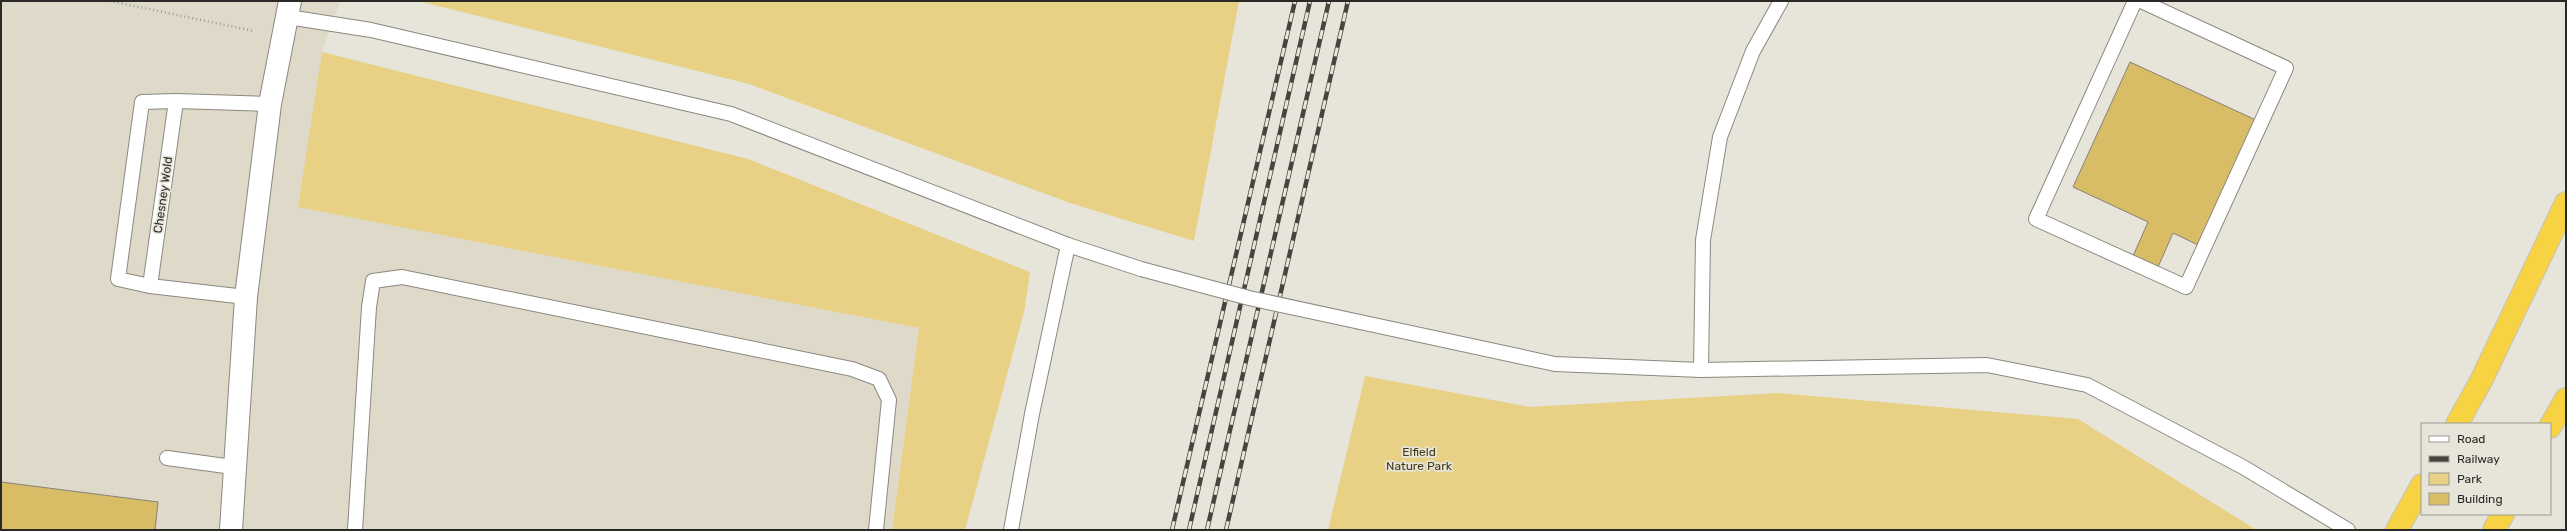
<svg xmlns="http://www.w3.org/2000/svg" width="2567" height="531" viewBox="0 0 2567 531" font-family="Rubik,sans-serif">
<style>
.built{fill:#ded9c9}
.green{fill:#e8d085}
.building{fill:#d9bc66;stroke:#858279}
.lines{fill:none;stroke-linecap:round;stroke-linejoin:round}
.service-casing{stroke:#8b887f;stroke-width:16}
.minor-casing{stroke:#8b887f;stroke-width:24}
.trunk-casing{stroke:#c3c3c2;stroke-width:24}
.path{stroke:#9e9c94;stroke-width:2.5;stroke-dasharray:1 3;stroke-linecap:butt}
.service{stroke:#fff;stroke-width:14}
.minor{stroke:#fff;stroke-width:22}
.trunk{stroke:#f7d242;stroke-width:22}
.rail-casing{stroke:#45443f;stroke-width:4.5}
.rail{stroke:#e7e4da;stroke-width:3;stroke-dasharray:9;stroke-linecap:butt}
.service-bridge-casing{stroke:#8b887f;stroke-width:16;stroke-linecap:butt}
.service-bridge{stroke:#fff;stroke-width:14}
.labels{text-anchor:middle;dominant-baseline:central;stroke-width:3.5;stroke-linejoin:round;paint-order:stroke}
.street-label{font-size:12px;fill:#2a2925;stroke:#e7e4da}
.park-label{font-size:12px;fill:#443913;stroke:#e7e4da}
</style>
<rect width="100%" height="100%" fill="#e7e4da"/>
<!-- built -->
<polygon class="built" points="1,1 340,1 322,52 299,207 919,328 892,530 1,530"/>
<!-- green -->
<g class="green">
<polygon points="418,1 1239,1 1194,241 1070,203 749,84"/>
<polygon points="322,52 748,159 1030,272 1024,312 965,530 892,530 919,328 298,207"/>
<polygon points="1365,376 1530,407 1778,393 2078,419 2255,529 1328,530"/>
</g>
<!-- building -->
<g class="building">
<polygon points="2130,62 2256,120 2198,245 2173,233 2158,267 2133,256 2148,222 2073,187"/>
<polygon points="1,482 158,502 155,530 1,530"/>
</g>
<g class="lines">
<!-- service casing -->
<g class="service-casing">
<g id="service">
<polyline points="2135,1 2036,219 2186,287 2286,68 2141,1"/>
<polyline points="288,17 371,30 731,114 1068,245 1141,269"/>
<polyline points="150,286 118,279 142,102 176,101"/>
<polyline points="246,297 150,286 176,101 270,104"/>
<polyline points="1360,322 1555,364 1701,370 1987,365 2087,385 2243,467 2348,530"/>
<polyline points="1701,370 1703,240 1720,137 1753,51 1781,1"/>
<polyline points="167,458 233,467"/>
<polyline points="355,530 369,307 373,281 402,277 852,369 879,379 889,400 876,530"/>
<polyline points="1011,530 1032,414 1068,245"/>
</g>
</g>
<!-- minor casing -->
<g class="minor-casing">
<polyline id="minor" points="231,530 246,297 270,104 290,1"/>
</g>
<!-- trunk casing -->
<g class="trunk-casing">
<g id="trunk">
<polyline points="2457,424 2481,381 2566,203"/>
<polyline points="2550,427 2566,399"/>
<polyline points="2397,530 2422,485"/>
<polyline points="2494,530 2503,514"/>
</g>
</g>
<!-- path -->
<polyline class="path" points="110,1 254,31"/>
<!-- service -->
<use href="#service" class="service"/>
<!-- minor -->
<use href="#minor" class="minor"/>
<!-- trunk -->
<use href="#trunk" class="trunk"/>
<!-- rail casing -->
<g class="rail-casing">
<g id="rail">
<polyline points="1172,530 1295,1"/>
<polyline points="1189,530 1310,1"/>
<polyline points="1207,530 1329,1"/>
<polyline points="1226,530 1348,1"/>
</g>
</g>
<!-- rail -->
<use href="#rail" class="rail"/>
<!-- service-bridge casing -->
<g class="service-bridge-casing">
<polyline id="service-bridge" points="1141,269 1249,298 1360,322"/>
</g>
<!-- service-bridge -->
<use href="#service-bridge" class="service-bridge"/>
</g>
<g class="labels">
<!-- street labels -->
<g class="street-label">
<text transform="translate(163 195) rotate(-82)">Chesney Wold</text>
</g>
<!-- park labels -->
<g class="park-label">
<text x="1419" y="452">Elfield<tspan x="1419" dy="14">Nature Park</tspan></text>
</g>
</g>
<!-- border -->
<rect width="2567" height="531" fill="none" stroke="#2a2925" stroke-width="4"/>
<!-- legend -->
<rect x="2421" y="423" width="130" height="92" fill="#e7e4da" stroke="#9b9992"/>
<rect x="2429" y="436" width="20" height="6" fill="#ffffff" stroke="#9b9992"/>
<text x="2457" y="443" font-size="12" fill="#2a2925">Road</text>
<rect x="2429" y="456" width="20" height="6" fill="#45443f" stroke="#9b9992"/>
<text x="2457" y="463" font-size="12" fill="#2a2925">Railway</text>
<rect x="2429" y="473" width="20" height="12" fill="#e8d085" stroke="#9b9992"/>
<text x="2457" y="483" font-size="12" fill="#2a2925">Park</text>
<rect x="2429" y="493" width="20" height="12" fill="#d9bc66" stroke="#9b9992"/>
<text x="2457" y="503" font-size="12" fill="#2a2925">Building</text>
</svg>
